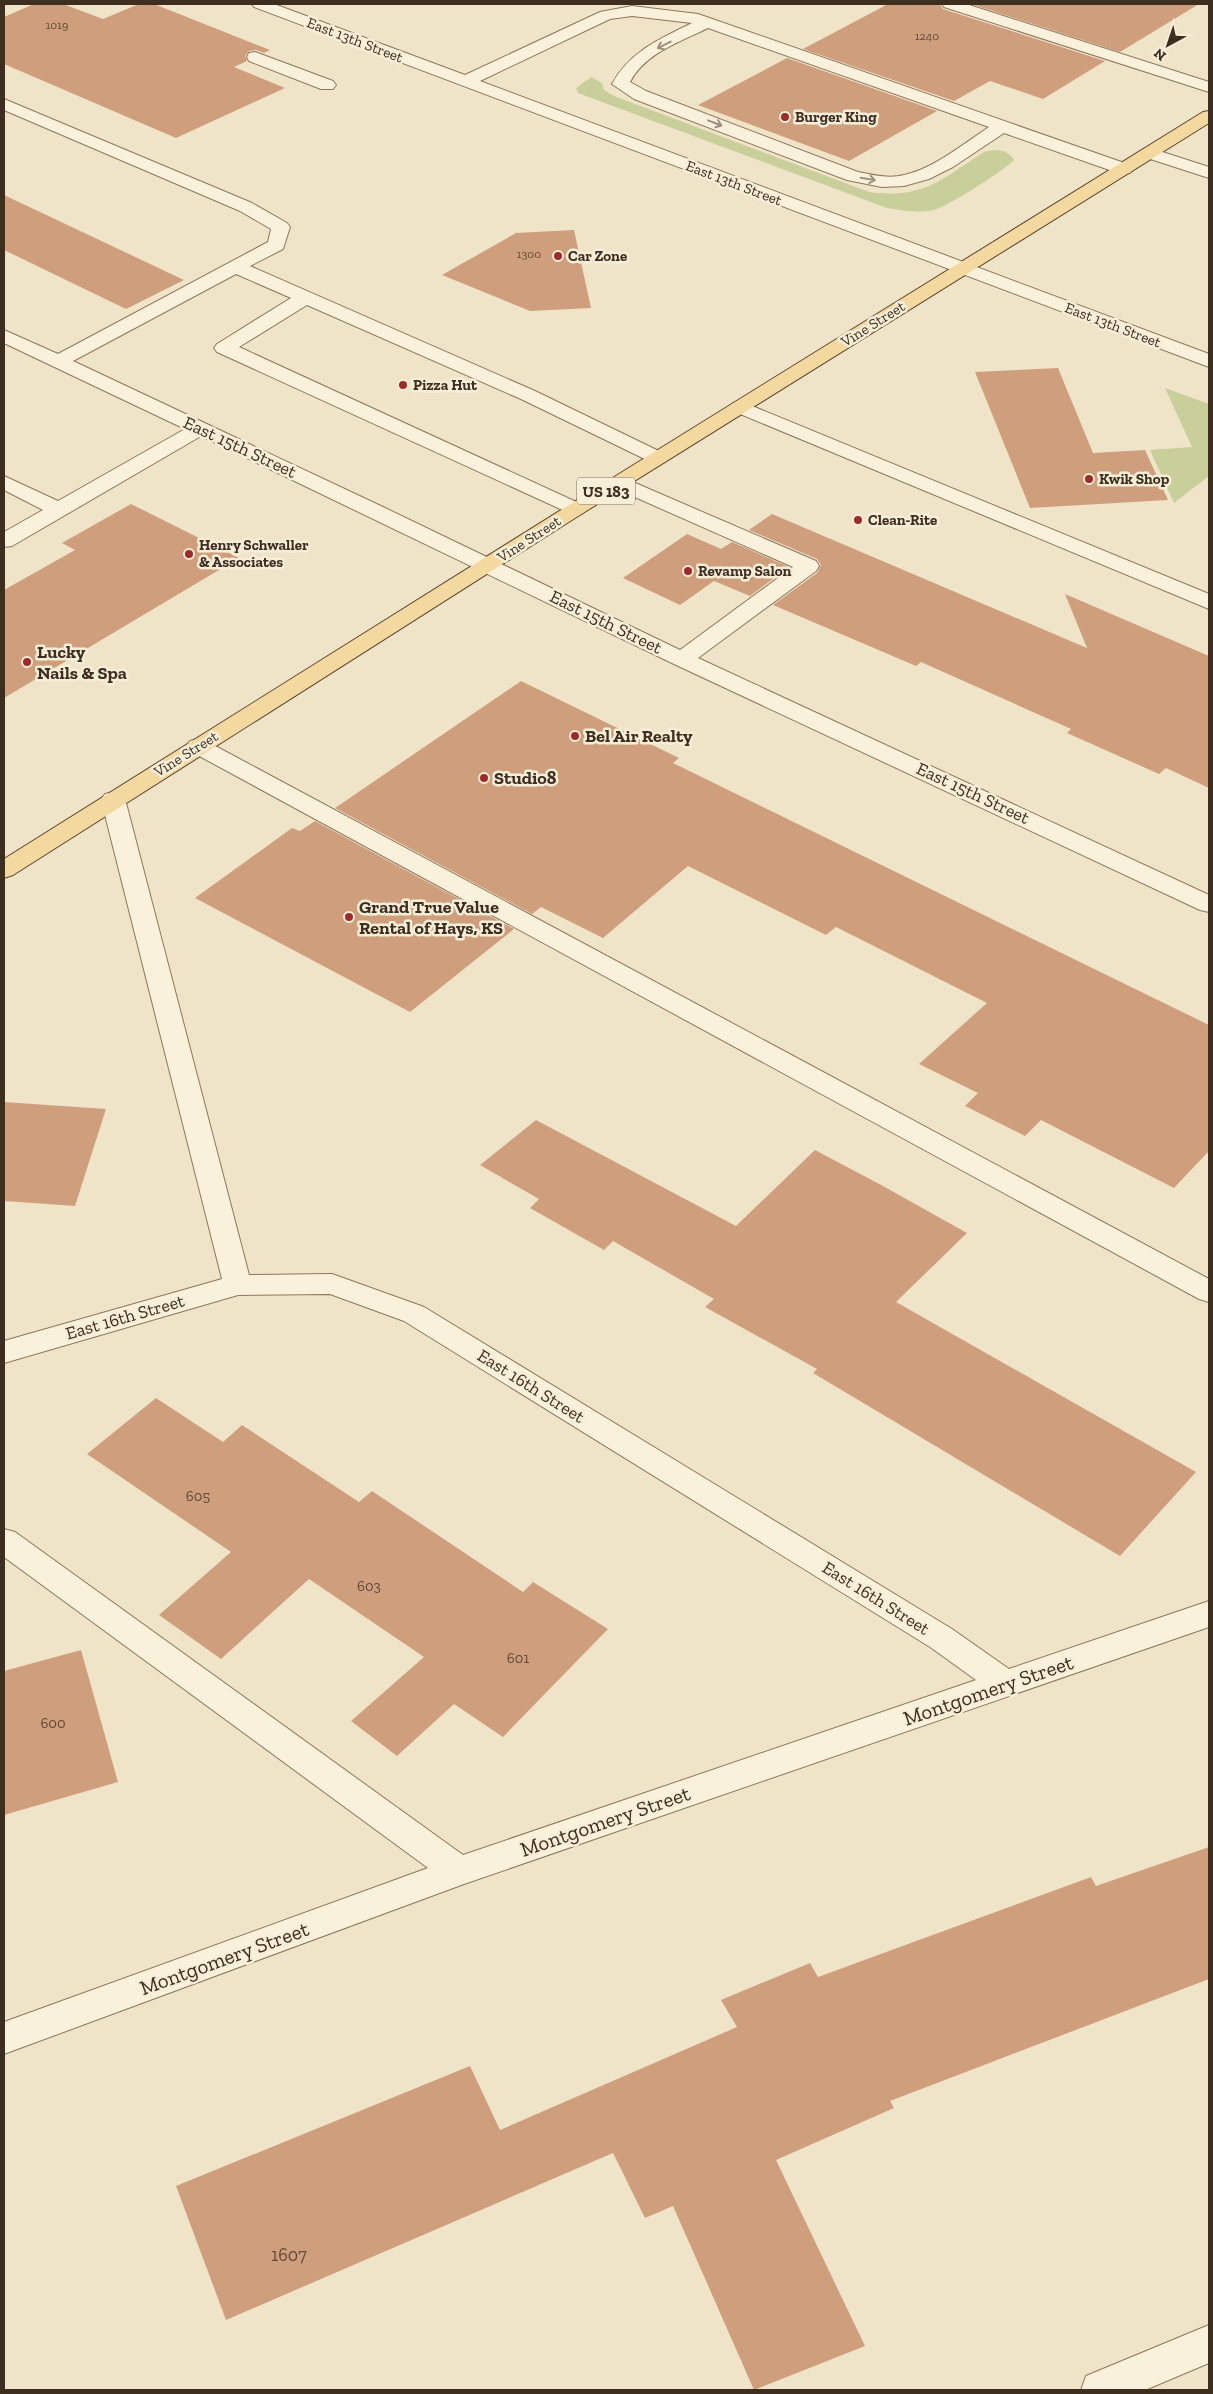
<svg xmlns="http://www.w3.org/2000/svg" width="1213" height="2394" viewBox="0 0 1213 2394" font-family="'Zilla Slab',serif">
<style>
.green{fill:#c9cf9b}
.building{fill:#cf9f7d}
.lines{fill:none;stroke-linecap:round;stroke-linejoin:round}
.minor-casing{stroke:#8d765c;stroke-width:2}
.major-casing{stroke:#5b4430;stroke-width:2}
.minor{fill:#faf1dc;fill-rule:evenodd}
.major{fill:#f3d9a0;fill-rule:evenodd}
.oneway{stroke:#9c907e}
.poi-dot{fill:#9e2a2b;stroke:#f7eed8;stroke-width:2}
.labels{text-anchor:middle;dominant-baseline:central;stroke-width:5;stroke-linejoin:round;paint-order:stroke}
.far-number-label{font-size:12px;fill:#624a37}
.far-street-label{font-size:15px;fill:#3d2e20;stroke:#f7eed8}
.far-poi-label{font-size:15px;font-weight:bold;fill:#3d2e20;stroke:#f7eed8;text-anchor:start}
.number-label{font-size:15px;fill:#624a37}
.shield{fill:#f7eed8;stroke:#756857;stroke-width:1}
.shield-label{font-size:16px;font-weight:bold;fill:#3d2e20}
.street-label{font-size:18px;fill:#3d2e20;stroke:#f7eed8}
.poi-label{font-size:18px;font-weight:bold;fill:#3d2e20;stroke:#f7eed8;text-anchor:start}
.near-number-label{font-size:18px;fill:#624a37}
.near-street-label{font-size:21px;fill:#3d2e20;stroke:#f7eed8}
</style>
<rect width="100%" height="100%" fill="#f0e4c8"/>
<!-- green -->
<g class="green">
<path d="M591,77L602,83L604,90L614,96L869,192C924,199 940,180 984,152C994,149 1009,149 1014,160C1005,170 947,207 934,210C919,213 902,211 887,208L578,93L576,88Z"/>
<polygon points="1165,388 1209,404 1209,476 1174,503 1150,450 1192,447"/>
</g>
<!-- building -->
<g class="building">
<polygon points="34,4 63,4 103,19 139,4 154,4 270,50 264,53 256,50 249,51 245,56 247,61 234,67 285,88 176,138 4,64 4,17"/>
<polygon points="888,4 940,4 943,9 1105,61 1043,99 990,81 954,101 803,49"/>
<polygon points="971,4 1199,4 1120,52"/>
<polygon points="787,58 937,111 849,161 698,105"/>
<polygon points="4,195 184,280 126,309 4,250"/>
<polygon points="574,230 591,308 530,311 442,275 516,233"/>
<polygon points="1058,368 1093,453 1145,450 1168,500 1030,508 975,372"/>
<polygon points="131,504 239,558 4,698 4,590 75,550 62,543"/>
<polygon points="772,514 1087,648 1065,594 1209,656 1209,788 1166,768 1159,774 1067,733 1071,729 921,662 916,666 773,605 817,573 821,565 817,559 749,530"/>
<polygon points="687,534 721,549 732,542 789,567 750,596 714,581 680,605 623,578"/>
<polygon points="521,681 679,758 673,763 1209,1025 1209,1151 1174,1188 1041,1120 1025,1136 965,1106 978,1093 919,1064 987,1003 836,927 826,935 688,866 603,938 541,907 532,914 335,808"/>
<polygon points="315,821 514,929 410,1012 195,898 292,828 300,831"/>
<polygon points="4,1102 106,1109 75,1206 4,1201"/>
<polygon points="536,1120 736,1226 815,1150 883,1186 967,1233 896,1302 1196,1472 1120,1556 813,1373 817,1369 705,1307 714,1299 613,1241 604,1250 530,1208 539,1199 480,1165"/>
<polygon points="156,1398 223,1442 242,1425 359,1502 372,1491 523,1592 533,1582 608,1629 503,1737 454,1704 397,1756 351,1721 424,1657 309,1579 221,1659 159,1615 231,1552 87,1454"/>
<polygon points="81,1650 118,1782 4,1815 4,1671"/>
<polygon points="1209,1847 1209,1979 890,2101 894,2108 776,2160 865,2346 754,2390 673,2206 645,2218 613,2153 226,2320 176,2186 470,2066 500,2130 737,2027 721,2000 810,1963 818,1977 1091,1877 1096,1886"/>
</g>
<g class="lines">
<!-- minor casing -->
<g class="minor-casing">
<g id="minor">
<path d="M252,4H274L465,75L600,12L632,6L698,14L1130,165L1133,169L1130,173H1118L1004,133L953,167L929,179L904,186L882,187L847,180L634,99L612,84C630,51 660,39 692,23L632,16L610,19L480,81L1209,354V367L254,7ZM708,28L989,127C963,144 935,168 904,175C889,179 873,175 858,172L646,91L630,82C645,53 680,42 708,28Z"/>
<polygon points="942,4 966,4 1209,82 1209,92 944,7"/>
<polygon points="255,52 333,81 336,85 333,89 321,89 249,61 247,57 249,53"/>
<polygon points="4,99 252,203 287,223 290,227 283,249 250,266 535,391 665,454 668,458 665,462 658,464 651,462 521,399 307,305 239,347 583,505 587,509 583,513 576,515 569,513 217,352 214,348 217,344 291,298 236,274 73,361 383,507 680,650 793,567 612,487 609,483 612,479 619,477 626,479 816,561 819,566 816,571 698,658 1209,895 1209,912 1200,910 674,664 201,436 12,546 4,547 4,532 43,510 4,490 4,476 58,501 185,429 4,343 4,330 58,354 268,242 271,229 240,211 4,110"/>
<polygon points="1150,148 1209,167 1209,178 1144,157 1141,153 1144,149"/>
<polygon points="740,401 1209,594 1209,609 733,411 730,407 733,403"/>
<polygon points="198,739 206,741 1209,1279 1209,1302 1199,1299 190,751 186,746 190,741"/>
<polygon points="113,792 121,794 125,799 249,1275 332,1274 424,1307 952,1629 1009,1669 1209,1601 1209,1627 464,1884 4,2054 4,2022 428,1868 4,1557 4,1529 15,1532 463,1855 976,1680 930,1647 404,1321 330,1294 238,1295 4,1363 4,1341 222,1279 101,799 105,794"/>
<polygon points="1209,2325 1209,2363 1145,2390 1081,2390 1086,2376"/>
</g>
</g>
<!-- major casing -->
<g class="major-casing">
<polygon id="major" points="1209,111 1209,123 583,513 13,875 4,878 4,859 569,505 1203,112"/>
</g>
<!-- minor -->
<use href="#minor" class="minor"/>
<!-- major -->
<use href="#major" class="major"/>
</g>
<!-- one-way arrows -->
<defs><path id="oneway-shaft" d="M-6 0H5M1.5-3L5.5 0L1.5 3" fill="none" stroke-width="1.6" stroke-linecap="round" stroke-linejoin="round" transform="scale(1.25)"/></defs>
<g class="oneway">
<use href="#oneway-shaft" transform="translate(664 45) rotate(153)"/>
<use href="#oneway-shaft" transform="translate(715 123) rotate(21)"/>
<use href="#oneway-shaft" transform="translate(868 179) rotate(10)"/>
</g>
<!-- markers -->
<g class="poi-dot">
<circle cx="785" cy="117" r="5"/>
<circle cx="558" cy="256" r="5"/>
<circle cx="403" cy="385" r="5"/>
<circle cx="1089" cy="479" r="5"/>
<circle cx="858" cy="520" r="5"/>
<circle cx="189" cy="554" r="5"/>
<circle cx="688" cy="571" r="5"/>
<circle cx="27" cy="662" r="5"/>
<circle cx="575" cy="736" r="5"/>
<circle cx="484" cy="778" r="5"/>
<circle cx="349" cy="917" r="5"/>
</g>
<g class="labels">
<!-- far-number labels -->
<g class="far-number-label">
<text x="57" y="25">1019</text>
<text x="927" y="36">1240</text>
<text x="529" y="254">1300</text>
</g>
<!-- far-street labels -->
<g class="far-street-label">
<text transform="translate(355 40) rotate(21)">East 13th Street</text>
<text transform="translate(734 183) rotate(21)">East 13th Street</text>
<text transform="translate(873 324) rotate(-32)">Vine Street</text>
<text transform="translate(1113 325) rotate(21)">East 13th Street</text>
<text transform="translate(529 539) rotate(-33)">Vine Street</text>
<text transform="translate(186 754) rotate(-32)">Vine Street</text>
</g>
<!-- far-poi labels -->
<g class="far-poi-label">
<text x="795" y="117">Burger King</text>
<text x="568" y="256">Car Zone</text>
<text x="413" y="385">Pizza Hut</text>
<text x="1099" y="479">Kwik Shop</text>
<text x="868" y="520">Clean-Rite</text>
<text x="199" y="545">Henry Schwaller<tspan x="199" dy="17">&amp; Associates</tspan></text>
<text x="698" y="571">Revamp Salon</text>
</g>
<!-- number labels -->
<g class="number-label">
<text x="198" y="1496">605</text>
<text x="369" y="1586">603</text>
<text x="518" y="1658">601</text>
<text x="53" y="1723">600</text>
</g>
<!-- shield labels -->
<rect class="shield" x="577" y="477.5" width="58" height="27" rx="4"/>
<g class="shield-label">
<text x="606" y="491">US 183</text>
</g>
<!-- street labels -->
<g class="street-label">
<text transform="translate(240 447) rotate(25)">East 15th Street</text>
<text transform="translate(606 622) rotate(26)">East 15th Street</text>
<text transform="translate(973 793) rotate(25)">East 15th Street</text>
<text transform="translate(125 1317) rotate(-16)">East 16th Street</text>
<text transform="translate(531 1386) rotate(32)">East 16th Street</text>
<text transform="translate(876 1598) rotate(32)">East 16th Street</text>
</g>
<!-- poi labels -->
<g class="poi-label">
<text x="37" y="652">Lucky<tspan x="37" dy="21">Nails &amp; Spa</tspan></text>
<text x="585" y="736">Bel Air Realty</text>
<text x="494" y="778">Studio8</text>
<text x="359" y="907">Grand True Value<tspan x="359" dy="21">Rental of Hays, KS</tspan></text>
</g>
<!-- near-number labels -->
<g class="near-number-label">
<text x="289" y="2255">1607</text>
</g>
<!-- near-street labels -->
<g class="near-street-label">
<text transform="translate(988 1690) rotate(-19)">Montgomery Street</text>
<text transform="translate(605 1821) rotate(-19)">Montgomery Street</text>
<text transform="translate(224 1958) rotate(-20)">Montgomery Street</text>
</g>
</g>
<!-- border -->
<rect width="1213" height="2394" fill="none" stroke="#3d2e20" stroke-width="10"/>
<!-- north arrow -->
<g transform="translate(1168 45) rotate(220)" stroke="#f7eed8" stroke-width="4" paint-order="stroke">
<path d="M0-4L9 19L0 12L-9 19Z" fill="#3d2e20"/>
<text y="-8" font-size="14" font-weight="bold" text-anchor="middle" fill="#3d2e20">N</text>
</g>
</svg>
